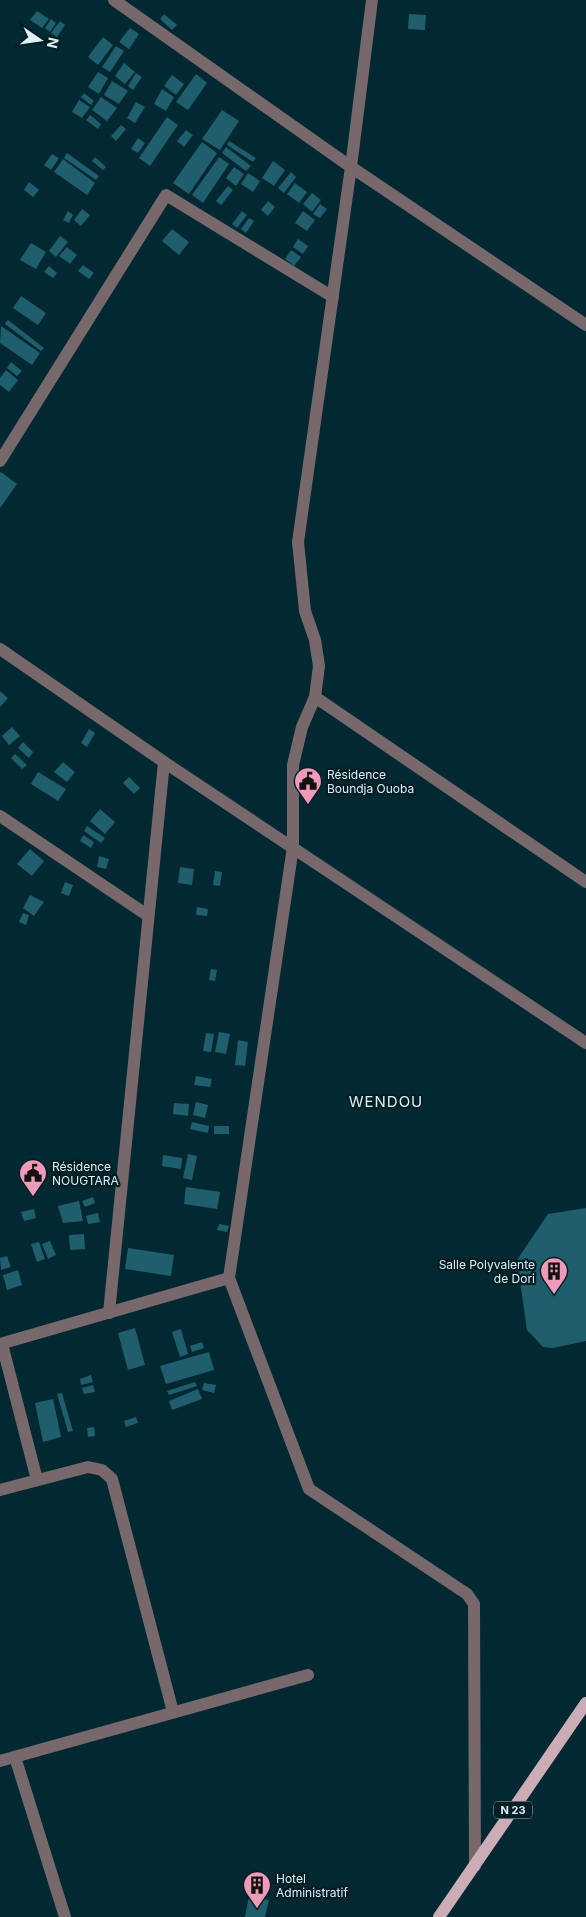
<svg xmlns="http://www.w3.org/2000/svg" width="586" height="1917" viewBox="0 0 586 1917" font-family="Inter,sans-serif">
<style>
.building{fill:#1f5e6c}
.lines{fill:none;stroke-linecap:round;stroke-linejoin:round}
.minor{stroke:#77686c;stroke-width:12}
.primary{stroke:#ccadb6;stroke-width:12}
.labels{text-anchor:middle;dominant-baseline:central;stroke-width:4.5;stroke-linejoin:round;paint-order:stroke}
.shield{fill:#021e24;stroke:#9bb2b7;stroke-width:1}
.shield-label{font-size:11px;font-weight:bold;fill:#ddf1f6}
.poi-label{font-size:12px;fill:#ddf1f6;stroke:#021e24;text-anchor:start}
.quarter-label{font-size:15px;letter-spacing:1px;fill:#ddf1f6;stroke:#021e24}
</style>
<rect width="100%" height="100%" fill="#022831"/>
<!-- building -->
<g class="building">
<polygon points="37,11 49,19 42,28 30,20"/>
<polygon points="164,14 177,25 172,30 160,19"/>
<polygon points="409,14 426,15 425,30 408,29"/>
<polygon points="51,19 56,23 50,32 45,28"/>
<polygon points="60,21 65,25 57,37 51,33"/>
<polygon points="130,28 139,34 129,49 119,42"/>
<polygon points="103,37 113,45 98,65 88,57"/>
<polygon points="116,46 124,51 110,72 102,67"/>
<polygon points="124,63 135,72 125,84 115,76"/>
<polygon points="98,72 108,78 99,94 88,87"/>
<polygon points="136,73 142,77 133,90 128,86"/>
<polygon points="196,74 207,83 188,110 176,102"/>
<polygon points="172,75 184,84 176,95 164,86"/>
<polygon points="112,81 128,91 119,104 104,95"/>
<polygon points="162,89 174,97 166,111 154,104"/>
<polygon points="84,93 94,101 91,105 81,97"/>
<polygon points="101,97 117,108 107,121 92,110"/>
<polygon points="79,100 90,107 82,118 72,112"/>
<polygon points="136,102 145,107 135,123 127,118"/>
<polygon points="222,110 239,121 220,150 202,139"/>
<polygon points="90,115 101,124 98,129 86,120"/>
<polygon points="167,117 178,125 150,166 139,158"/>
<polygon points="121,125 126,129 116,141 111,136"/>
<polygon points="186,130 193,135 184,147 177,141"/>
<polygon points="138,138 145,143 138,153 131,149"/>
<polygon points="229,141 256,158 253,162 227,145"/>
<polygon points="202,142 217,153 189,194 173,183"/>
<polygon points="226,147 251,166 246,171 222,153"/>
<polygon points="67,153 99,176 96,180 64,158"/>
<polygon points="52,154 59,158 51,170 44,165"/>
<polygon points="95,157 106,167 103,170 92,161"/>
<polygon points="219,157 229,164 203,203 192,195"/>
<polygon points="63,159 95,183 87,195 54,172"/>
<polygon points="273,161 285,170 274,186 262,178"/>
<polygon points="234,167 244,174 236,186 226,178"/>
<polygon points="291,172 296,177 284,193 278,188"/>
<polygon points="248,173 260,181 253,192 241,184"/>
<polygon points="29,182 39,190 33,197 24,190"/>
<polygon points="295,183 307,192 299,203 287,194"/>
<polygon points="228,186 233,190 221,205 216,201"/>
<polygon points="312,193 321,200 312,212 303,204"/>
<polygon points="268,201 275,207 268,216 261,210"/>
<polygon points="320,204 327,209 320,218 313,214"/>
<polygon points="82,209 90,215 81,226 74,220"/>
<polygon points="68,211 73,215 69,223 63,220"/>
<polygon points="242,211 247,215 237,228 232,224"/>
<polygon points="303,211 315,220 307,231 295,223"/>
<polygon points="249,218 254,221 246,233 241,229"/>
<polygon points="172,229 189,242 179,255 162,241"/>
<polygon points="60,236 68,242 56,257 49,251"/>
<polygon points="298,239 308,246 303,254 293,247"/>
<polygon points="31,243 46,252 36,269 20,260"/>
<polygon points="67,247 77,255 70,264 59,256"/>
<polygon points="291,250 301,257 294,266 285,259"/>
<polygon points="83,265 94,273 89,279 78,271"/>
<polygon points="49,266 57,273 53,278 44,272"/>
<polygon points="21,296 46,313 38,325 13,308"/>
<polygon points="8,320 44,348 41,351 5,324"/>
<polygon points="1,326 40,353 32,365 0,343"/>
<polygon points="11,362 22,371 17,376 7,368"/>
<polygon points="6,370 18,380 9,392 0,385 0,378"/>
<polygon points="1,472 17,484 0,508 0,473"/>
<polygon points="0,691 8,698 0,707"/>
<polygon points="12,727 20,736 9,745 2,736"/>
<polygon points="89,729 95,733 87,747 81,743"/>
<polygon points="23,742 33,752 29,758 18,748"/>
<polygon points="15,754 27,765 22,769 11,758"/>
<polygon points="63,762 75,772 67,782 54,772"/>
<polygon points="38,772 66,789 58,801 31,784"/>
<polygon points="129,777 140,788 134,794 123,783"/>
<polygon points="100,809 115,822 105,834 90,821"/>
<polygon points="87,826 105,838 101,843 84,831"/>
<polygon points="83,835 94,842 91,848 80,841"/>
<polygon points="30,849 44,861 32,876 17,864"/>
<polygon points="99,856 109,859 106,869 97,867"/>
<polygon points="180,867 194,869 192,885 178,883"/>
<polygon points="215,871 222,872 220,886 213,885"/>
<polygon points="65,882 73,885 69,896 61,893"/>
<polygon points="30,895 44,902 34,916 23,908"/>
<polygon points="197,907 208,909 207,916 196,915"/>
<polygon points="23,913 29,915 26,925 19,922"/>
<polygon points="211,969 217,970 215,981 209,980"/>
<polygon points="219,1032 230,1034 226,1054 215,1052"/>
<polygon points="206,1033 214,1034 211,1052 203,1051"/>
<polygon points="238,1040 248,1042 245,1066 235,1065"/>
<polygon points="196,1076 212,1079 210,1087 194,1085"/>
<polygon points="196,1102 208,1105 205,1118 193,1115"/>
<polygon points="174,1103 189,1104 188,1116 173,1114"/>
<polygon points="192,1122 209,1126 208,1133 190,1129"/>
<rect x="214" y="1126" width="15" height="8"/>
<polygon points="188,1154 197,1156 192,1180 183,1178"/>
<polygon points="163,1155 182,1158 181,1169 162,1166"/>
<polygon points="186,1187 220,1192 217,1209 184,1204"/>
<polygon points="93,1197 95,1203 85,1207 82,1201"/>
<polygon points="79,1201 83,1221 63,1223 58,1206"/>
<polygon points="586,1208 586,1341 553,1348 543,1347 527,1330 517,1260 548,1214"/>
<polygon points="34,1209 36,1218 24,1221 21,1212"/>
<polygon points="98,1213 100,1222 88,1224 86,1216"/>
<polygon points="219,1224 229,1226 227,1232 217,1230"/>
<polygon points="84,1234 85,1249 70,1250 69,1235"/>
<polygon points="50,1241 56,1255 48,1259 42,1244"/>
<polygon points="39,1242 45,1259 37,1262 31,1244"/>
<polygon points="128,1248 174,1255 171,1276 125,1269"/>
<polygon points="7,1256 11,1267 1,1270 0,1258"/>
<polygon points="18,1270 22,1285 7,1290 3,1275"/>
<polygon points="135,1328 145,1365 128,1370 118,1333"/>
<polygon points="181,1329 188,1354 180,1357 172,1332"/>
<polygon points="202,1342 204,1348 192,1352 190,1346"/>
<polygon points="209,1352 214,1370 166,1384 160,1366"/>
<polygon points="91,1375 93,1382 81,1385 80,1379"/>
<polygon points="195,1382 197,1386 169,1395 167,1391"/>
<polygon points="204,1383 216,1385 214,1393 202,1390"/>
<polygon points="93,1385 95,1392 84,1394 82,1388"/>
<polygon points="198,1389 202,1399 172,1410 169,1401"/>
<polygon points="62,1393 73,1431 68,1432 57,1394"/>
<polygon points="53,1399 61,1437 43,1442 35,1403"/>
<polygon points="136,1417 138,1423 126,1427 124,1421"/>
<polygon points="94,1427 95,1436 88,1437 87,1428"/>
<polygon points="249,1896 269,1900 265,1917 245,1917"/>
</g>
<g class="lines">
<!-- minor -->
<g class="minor">
<polyline points="114,0 351,167 586,325"/>
<polyline points="372,0 351,167 298,542 305,611 315,640 319,666 315,697 302,727 293,765 293,847 229,1278 309,1489 467,1594 474,1604 475,1866"/>
<polyline points="0,461 166,195 333,297"/>
<polyline points="0,649 164,762 586,1043"/>
<polyline points="315,697 586,882"/>
<polyline points="0,816 147,915"/>
<polyline points="109,1313 164,762"/>
<polyline points="0,1344 229,1278"/>
<polyline points="2,1344 37,1480"/>
<polyline points="0,1490 88,1467 102,1470 112,1479 173,1712"/>
<polyline points="15,1757 65,1917"/>
<polyline points="0,1761 308,1675"/>
</g>
<!-- primary -->
<polyline class="primary" points="439,1917 586,1703"/>
</g>
<!-- icons -->
<defs>
<g id="civic-pin" transform="scale(1.4375)"><path d="M0 17L-7.5 6A9.5 9.5 0 1 1 7.5 6Z" fill="#ef9ab8" stroke="#021e24"/><path d="M-.6-6.5H3V-4.5H.6V-3L4-1V1h2V6H-6V1h2V-1L-.6-3ZM-1.2 2.5V6h2.4V2.5Z" fill="#111"/></g>
<g id="building-pin" transform="scale(1.4375)"><path d="M0 17L-7.5 6A9.5 9.5 0 1 1 7.5 6Z" fill="#ef9ab8" stroke="#021e24"/><path d="M-4-6H4V6H1V3H-1V6H-4ZM-2.5-4.3h1.7v1.8h-1.7ZM.8-4.3h1.7v1.8H.8ZM-2.5-1h1.7V.8h-1.7ZM.8-1h1.7V.8H.8Z" fill="#111"/></g>
</defs>
<g fill-rule="evenodd">
<use href="#civic-pin" x="308" y="781"/>
<use href="#civic-pin" x="33" y="1173"/>
<use href="#building-pin" x="554" y="1271"/>
<use href="#building-pin" x="257" y="1885"/>
</g>
<g class="labels">
<!-- shield labels -->
<rect class="shield" x="494" y="1801.5" width="38" height="17" rx="4"/>
<g class="shield-label">
<text x="513" y="1810">N 23</text>
</g>
<!-- poi labels -->
<g class="poi-label">
<text x="327" y="774">Résidence<tspan x="327" dy="14">Boundja Ouoba</tspan></text>
<text x="52" y="1166">Résidence<tspan x="52" dy="14">NOUGTARA</tspan></text>
<text x="535" y="1264" text-anchor="end">Salle Polyvalente<tspan x="535" dy="14">de Dori</tspan></text>
<text x="276" y="1878">Hotel<tspan x="276" dy="14">Administratif</tspan></text>
</g>
<!-- quarter labels -->
<g class="quarter-label">
<text x="386" y="1101">WENDOU</text>
</g>
</g>
<!-- north arrow -->
<g transform="translate(40 40) rotate(103)" stroke="#021e24" stroke-width="4" paint-order="stroke">
<path d="M0-4L9 19L0 12L-9 19Z" fill="#ddf1f6"/>
<text y="-8" font-size="14" font-weight="bold" text-anchor="middle" fill="#ddf1f6">N</text>
</g>
</svg>
